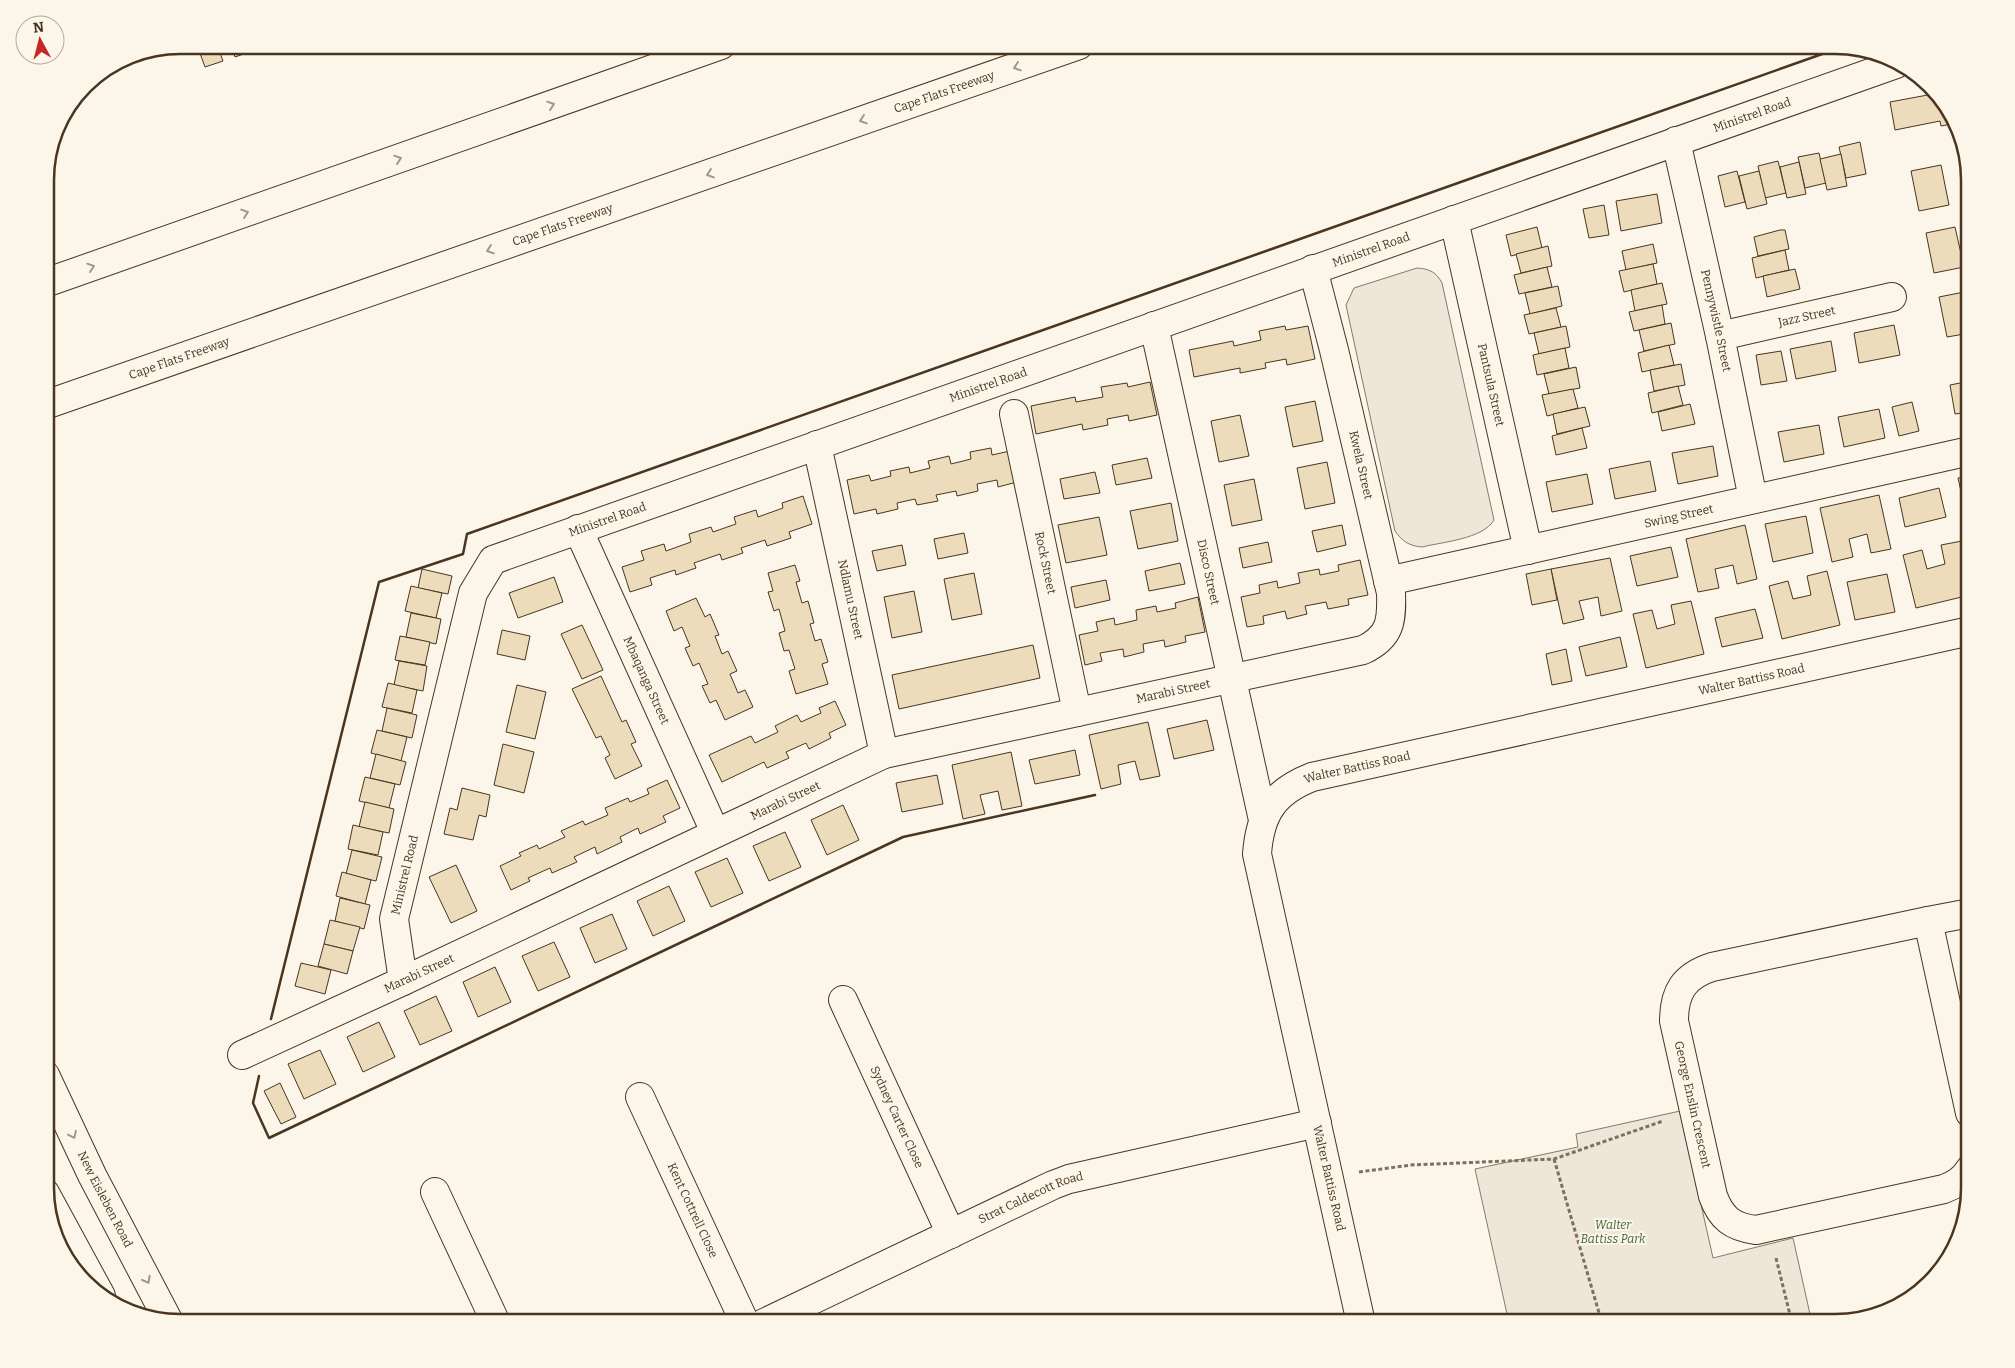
<svg xmlns="http://www.w3.org/2000/svg" width="2015" height="1368" viewBox="0 0 2015 1368" font-family="Bitter,serif">
<style>
.green{fill:#ede6d9;stroke:#887966}
.building{fill:#ecdcbc;stroke:#4a3520}
.lines{fill:none;stroke-linecap:round;stroke-linejoin:round}
.minor-casing{stroke:#4a3520;stroke-width:30}
.major-casing{stroke:#4a3520;stroke-width:30}
.highway-casing{stroke:#4a3520;stroke-width:30}
.path{stroke:#7f6f5c;stroke-width:3;stroke-dasharray:4 2.5;stroke-linecap:butt}
.minor{stroke:#fbf6e9;stroke-width:28}
.major{stroke:#fbf6e9;stroke-width:28}
.highway{stroke:#fbf6e9;stroke-width:28}
.wall{stroke:#4a3520;stroke-width:2.5}
.oneway{stroke:#a29684}
.labels{text-anchor:middle;dominant-baseline:central;stroke-width:4;stroke-linejoin:round;paint-order:stroke}
.street-label{font-size:12px;fill:#4a3520;stroke:#fbf6e9}
.park-label{font-size:12px;font-style:italic;fill:#436837;stroke:#fbf6e9}
.rim{fill:none;stroke:#4a3520;stroke-width:2.5}
</style>
<rect width="100%" height="100%" fill="#fbf6e9"/>
<!-- green -->
<g class="green">
<path d="M1417,268C1430,269 1436,272 1442,283L1494,520C1483,539 1442,542 1422,547C1409,546 1402,541 1395,531L1346,305L1354,288Z"/>
<polygon points="1680,1111 1713,1258 1793,1238 1812,1323 1509,1323 1475,1169 1578,1147 1576,1134"/>
</g>
<!-- building -->
<g class="building">
<polygon points="197,45 217,45 223,61 205,67"/>
<polygon points="231,45 250,45 252,51 235,57"/>
<polygon points="1933,94 1957,123 1941,126 1940,121 1895,130 1890,102"/>
<polygon points="1860,142 1866,174 1846,178 1839,147"/>
<polygon points="1819,153 1826,183 1805,188 1798,157"/>
<polygon points="1841,154 1847,186 1827,190 1820,159"/>
<polygon points="1778,161 1786,193 1765,198 1758,166"/>
<polygon points="1799,162 1806,194 1787,198 1780,167"/>
<polygon points="1941,165 1949,205 1919,211 1911,171"/>
<polygon points="1737,171 1745,202 1725,207 1718,176"/>
<polygon points="1759,171 1767,204 1747,209 1739,176"/>
<polygon points="1657,194 1662,223 1621,231 1616,201"/>
<polygon points="1604,205 1609,235 1589,238 1583,209"/>
<polygon points="1537,227 1542,248 1511,256 1506,235"/>
<polygon points="1955,227 1964,267 1934,273 1926,233"/>
<polygon points="1780,230 1785,230 1789,249 1758,256 1754,237"/>
<polygon points="1653,244 1657,263 1626,270 1622,251"/>
<polygon points="1548,246 1552,266 1521,273 1516,254"/>
<polygon points="1785,250 1789,270 1756,278 1752,258"/>
<polygon points="1653,264 1657,284 1624,292 1619,271"/>
<polygon points="1547,267 1552,287 1519,294 1514,275"/>
<polygon points="1795,269 1800,289 1767,297 1763,276"/>
<polygon points="1662,283 1667,304 1635,311 1631,290"/>
<polygon points="1558,286 1562,306 1530,314 1525,293"/>
<polygon points="1969,291 1970,333 1947,337 1939,297"/>
<polygon points="1662,305 1665,324 1634,331 1629,312"/>
<polygon points="1556,308 1561,327 1529,334 1524,315"/>
<polygon points="1671,323 1675,344 1644,351 1639,330"/>
<polygon points="1894,325 1900,355 1859,363 1854,333"/>
<polygon points="1285,326 1286,330 1308,326 1315,359 1287,365 1286,359 1265,363 1266,368 1240,373 1240,368 1194,377 1189,350 1233,341 1234,346 1261,340 1259,331"/>
<polygon points="1566,326 1570,347 1539,354 1534,333"/>
<polygon points="1831,341 1836,371 1796,379 1790,349"/>
<polygon points="1669,345 1674,365 1642,372 1638,353"/>
<polygon points="1565,348 1569,368 1537,375 1533,355"/>
<polygon points="1781,351 1787,381 1761,385 1756,355"/>
<polygon points="1681,364 1685,385 1654,391 1650,370"/>
<polygon points="1576,367 1580,388 1549,394 1544,374"/>
<polygon points="1970,381 1970,412 1955,414 1950,385"/>
<polygon points="1150,382 1157,415 1129,421 1128,415 1107,419 1108,425 1083,430 1082,424 1036,434 1031,406 1075,397 1076,402 1103,397 1101,387 1127,383 1128,387"/>
<polygon points="1678,386 1683,405 1652,413 1648,393"/>
<polygon points="1573,389 1578,408 1547,416 1542,395"/>
<polygon points="1315,401 1323,441 1293,447 1285,407"/>
<polygon points="1912,402 1919,431 1899,436 1892,407"/>
<polygon points="1690,404 1695,424 1662,431 1658,412"/>
<polygon points="1585,407 1590,426 1557,434 1553,414"/>
<polygon points="1879,409 1885,438 1844,447 1838,417"/>
<polygon points="1240,415 1249,456 1219,462 1211,421"/>
<polygon points="1819,425 1824,454 1784,462 1778,432"/>
<polygon points="1582,428 1587,448 1556,455 1552,436"/>
<polygon points="1713,446 1718,476 1678,484 1672,453"/>
<polygon points="991,448 992,455 1010,451 1017,482 998,487 997,480 977,484 978,491 957,496 956,491 936,495 938,501 917,505 915,499 897,503 898,509 877,514 876,509 854,514 847,480 869,475 871,481 891,476 890,471 909,467 910,473 930,468 928,461 949,456 951,464 971,459 970,452"/>
<polygon points="1147,458 1152,478 1116,485 1112,465"/>
<polygon points="1650,461 1656,491 1615,499 1609,469"/>
<polygon points="1327,462 1335,503 1305,509 1297,468"/>
<polygon points="1095,472 1100,493 1064,499 1060,479"/>
<polygon points="1587,474 1593,504 1552,512 1546,482"/>
<polygon points="1970,476 1970,532 1958,478"/>
<polygon points="1254,479 1262,520 1232,526 1224,485"/>
<polygon points="1939,488 1946,517 1905,527 1899,498"/>
<polygon points="1879,495 1891,549 1871,553 1867,534 1849,539 1853,557 1832,562 1820,508"/>
<polygon points="803,496 812,524 789,532 791,538 767,546 765,540 741,548 743,553 722,560 720,554 694,563 696,568 676,575 675,570 650,578 652,585 630,592 622,567 644,560 641,551 664,544 666,551 691,542 689,534 711,527 713,532 736,524 734,517 756,510 758,517 783,508 782,503"/>
<polygon points="1171,503 1178,541 1138,549 1130,511"/>
<polygon points="1806,516 1813,553 1773,562 1765,524"/>
<polygon points="1099,517 1107,555 1066,563 1058,525"/>
<polygon points="1342,525 1346,545 1317,552 1312,531"/>
<polygon points="1745,525 1757,579 1737,584 1733,565 1715,569 1719,588 1698,592 1686,539"/>
<polygon points="964,533 968,553 938,559 934,539"/>
<polygon points="1962,541 1970,575 1970,595 1916,608 1903,555 1922,550 1927,569 1945,564 1941,545"/>
<polygon points="1268,542 1272,562 1243,568 1239,548"/>
<polygon points="902,545 906,565 877,571 872,551"/>
<polygon points="1671,547 1678,577 1637,586 1630,556"/>
<polygon points="1610,558 1622,611 1601,616 1598,597 1579,601 1584,619 1563,624 1551,569"/>
<polygon points="1360,560 1368,595 1348,599 1349,605 1328,609 1326,602 1305,606 1307,614 1287,619 1285,611 1263,616 1264,624 1247,627 1241,597 1260,593 1259,585 1277,581 1278,588 1300,583 1298,573 1319,569 1320,575 1339,571 1338,565"/>
<polygon points="1180,563 1185,584 1149,591 1145,571"/>
<polygon points="795,565 800,581 796,582 802,603 808,601 814,623 810,624 815,641 821,639 828,662 822,664 828,684 796,694 789,671 795,669 789,650 784,651 779,633 785,631 779,609 774,611 768,592 773,591 768,573"/>
<polygon points="422,569 452,576 448,594 418,588"/>
<polygon points="1551,569 1557,600 1532,605 1526,574"/>
<polygon points="1827,571 1840,625 1782,639 1769,586 1788,581 1793,599 1811,595 1807,576"/>
<polygon points="974,573 982,614 952,620 944,579"/>
<polygon points="1887,574 1895,612 1855,620 1847,582"/>
<polygon points="554,577 563,602 518,618 509,593"/>
<polygon points="1106,580 1110,600 1075,608 1071,587"/>
<polygon points="411,586 442,593 436,618 405,611"/>
<polygon points="914,591 922,632 892,638 884,597"/>
<polygon points="1198,597 1205,632 1185,636 1186,642 1165,647 1164,640 1143,644 1144,652 1124,657 1123,649 1100,653 1102,661 1085,665 1079,635 1098,631 1096,622 1114,618 1115,625 1137,620 1136,610 1156,606 1157,612 1176,608 1175,603"/>
<polygon points="696,598 705,617 710,614 719,635 715,636 722,654 728,651 737,671 730,674 738,693 745,690 753,707 725,720 716,700 710,703 702,686 708,684 699,663 693,666 685,648 690,646 682,627 674,631 666,611"/>
<polygon points="1691,601 1704,654 1646,668 1633,614 1652,610 1657,629 1675,624 1671,605"/>
<polygon points="1755,609 1763,638 1722,647 1715,618"/>
<polygon points="411,613 441,619 436,644 406,637"/>
<polygon points="582,625 603,670 582,679 561,634"/>
<polygon points="502,630 530,636 525,660 497,654"/>
<polygon points="400,636 430,642 425,665 395,660"/>
<polygon points="1620,637 1627,667 1586,676 1579,647"/>
<polygon points="1033,645 1040,678 899,709 892,675"/>
<polygon points="1566,649 1572,681 1552,685 1546,654"/>
<polygon points="399,661 427,666 423,691 394,685"/>
<polygon points="601,676 622,722 626,720 636,742 631,744 642,766 615,779 605,758 610,755 601,736 596,738 572,689"/>
<polygon points="388,683 417,690 412,713 382,707"/>
<polygon points="517,685 546,692 535,739 506,732"/>
<polygon points="835,701 846,725 829,733 831,738 809,749 806,743 786,752 789,758 767,768 764,762 722,782 709,755 751,736 755,743 778,732 775,726 797,715 801,722 821,713 819,708"/>
<polygon points="387,708 417,715 412,738 382,731"/>
<polygon points="1207,720 1214,750 1174,759 1167,729"/>
<polygon points="1148,722 1160,776 1140,780 1135,761 1118,765 1121,784 1101,789 1089,735"/>
<polygon points="377,730 407,737 401,761 371,753"/>
<polygon points="503,744 534,752 524,793 494,785"/>
<polygon points="1075,750 1080,775 1035,784 1029,760"/>
<polygon points="1011,752 1022,806 1002,810 998,791 980,795 985,814 963,819 952,765"/>
<polygon points="376,754 406,762 400,785 370,778"/>
<polygon points="937,775 943,804 902,812 896,783"/>
<polygon points="365,777 395,784 389,808 359,801"/>
<polygon points="667,780 680,808 663,816 666,822 640,834 638,828 620,837 622,842 597,854 595,847 574,857 577,862 552,873 550,868 528,878 530,881 511,890 500,866 521,856 519,853 537,845 539,849 565,837 561,831 583,821 585,825 608,815 605,808 628,798 630,802 649,794 647,789"/>
<polygon points="462,788 490,795 486,817 479,815 473,840 444,834 450,808 457,810"/>
<polygon points="365,802 394,809 389,833 359,827"/>
<polygon points="843,805 859,840 827,855 811,820"/>
<polygon points="353,825 383,832 378,855 348,849"/>
<polygon points="785,832 801,867 769,881 753,846"/>
<polygon points="352,850 382,857 376,881 346,874"/>
<polygon points="727,858 743,893 711,907 695,872"/>
<polygon points="456,865 477,911 451,923 429,877"/>
<polygon points="342,872 371,880 365,904 336,896"/>
<polygon points="669,886 685,921 653,936 637,901"/>
<polygon points="340,898 370,905 364,929 335,921"/>
<polygon points="612,914 627,949 595,963 580,928"/>
<polygon points="330,920 360,927 353,951 324,944"/>
<polygon points="554,942 570,977 538,991 522,956"/>
<polygon points="324,944 353,951 347,974 318,966"/>
<polygon points="301,963 331,970 325,994 295,986"/>
<polygon points="495,967 511,1002 478,1017 463,982"/>
<polygon points="436,996 452,1031 420,1045 404,1011"/>
<polygon points="379,1022 395,1057 363,1072 347,1037"/>
<polygon points="320,1050 336,1084 304,1099 288,1064"/>
<polygon points="280,1083 296,1117 281,1124 264,1091"/>
</g>
<g class="lines">
<!-- minor casing -->
<g class="minor-casing">
<g id="minor">
<path id="s1" d="M1676,141L1720,336L1753,499"/>
<path id="s2" d="M1454,220L1528,550"/>
<path id="s3" d="M1154,326L1263,820"/>
<path id="s4" d="M1720,336L1892,297"/>
<path id="s5" d="M1014,414L1077,712"/>
<path id="s6" d="M817,445L884,754"/>
<path id="s7" d="M578,529L715,832"/>
<path id="s8" d="M1388,581L1970,451"/>
<polyline points="1928,921 1970,913"/>
<path id="s9" d="M403,981L394,919L473,593L493,560L1896,64"/>
<path id="s10" d="M843,1000L951,1234"/>
<path id="s11" d="M242,1055L403,981L884,754L1363,650C1391,637 1392,620 1391,593L1334,350L1313,269"/>
<path id="s12" d="M640,1097L745,1323"/>
<path id="s13" d="M1970,1113L1928,921L1712,967C1684,976 1674,992 1674,1021L1713,1196C1721,1218 1732,1227 1756,1230L1944,1189C1955,1185 1963,1180 1970,1169"/>
<polyline points="435,1192 496,1323"/>
<path id="s14" d="M764,1323L1053,1185L1069,1179L1317,1123"/>
<path id="s15" d="M1361,1323L1257,854C1260,813 1274,792 1312,777L1970,631"/>
</g>
</g>
<!-- major casing -->
<g class="major-casing">
<g id="major">
<path id="s16" d="M45,1075L92,1175L168,1320"/>
<polyline points="45,1193 101,1296"/>
</g>
</g>
<!-- highway casing -->
<g class="highway-casing">
<g id="highway">
<polyline points="45,283 721,45"/>
<path id="s17" d="M45,405L1079,45"/>
</g>
</g>
<!-- path -->
<g class="path">
<polyline points="1554,1159 1602,1323"/>
<polyline points="1359,1172 1411,1165 1554,1159 1663,1121"/>
<polyline points="1776,1258 1792,1323"/>
</g>
<!-- minor -->
<use href="#minor" class="minor"/>
<!-- major -->
<use href="#major" class="major"/>
<!-- highway -->
<use href="#highway" class="highway"/>
<!-- wall -->
<g class="wall">
<polyline points="271,1019 379,582 463,554 467,534 1842,47"/>
<polyline points="259,1076 253,1103 269,1138 903,837 1095,795"/>
</g>
</g>
<!-- one-way arrows -->
<defs><path id="oneway-chevron" d="M-2-3.5L2.5 0L-2 3.5" fill="none" stroke-width="1.6" stroke-linecap="round" stroke-linejoin="round" transform="scale(1.25)"/></defs>
<g class="oneway">
<use href="#oneway-chevron" transform="translate(1017 67) rotate(161)"/>
<use href="#oneway-chevron" transform="translate(551 105) rotate(-19)"/>
<use href="#oneway-chevron" transform="translate(863 120) rotate(161)"/>
<use href="#oneway-chevron" transform="translate(398 159) rotate(-19)"/>
<use href="#oneway-chevron" transform="translate(710 174) rotate(161)"/>
<use href="#oneway-chevron" transform="translate(245 213) rotate(-19)"/>
<use href="#oneway-chevron" transform="translate(490 250) rotate(161)"/>
<use href="#oneway-chevron" transform="translate(91 267) rotate(-19)"/>
<use href="#oneway-chevron" transform="translate(73 1135) rotate(65)"/>
<use href="#oneway-chevron" transform="translate(147 1280) rotate(62)"/>
</g>
<g class="labels">
<!-- street labels -->
<g class="street-label">
<text stroke="none"><textPath href="#s17" startOffset="952">Cape Flats Freeway</textPath></text>
<text stroke="none"><textPath href="#s9" startOffset="1772">Ministrel Road</textPath></text>
<text stroke="none"><textPath href="#s17" startOffset="548">Cape Flats Freeway</textPath></text>
<text stroke="none"><textPath href="#s9" startOffset="1368">Ministrel Road</textPath></text>
<text stroke="none"><textPath href="#s4" startOffset="89">Jazz Street</textPath></text>
<text stroke="none"><textPath href="#s1" startOffset="184">Pennywistle Street</textPath></text>
<text stroke="none"><textPath href="#s17" startOffset="142">Cape Flats Freeway</textPath></text>
<text stroke="none"><textPath href="#s9" startOffset="962">Ministrel Road</textPath></text>
<text stroke="none"><textPath href="#s2" startOffset="169">Pantsula Street</textPath></text>
<text transform="translate(1361 465) rotate(77)">Kwela Street</text>
<text stroke="none"><textPath href="#s8" startOffset="298">Swing Street</textPath></text>
<text stroke="none"><textPath href="#s9" startOffset="558">Ministrel Road</textPath></text>
<text stroke="none"><textPath href="#s5" startOffset="152">Rock Street</textPath></text>
<text stroke="none"><textPath href="#s3" startOffset="252">Disco Street</textPath></text>
<text stroke="none"><textPath href="#s6" startOffset="158">Ndlamu Street</textPath></text>
<text stroke="none"><textPath href="#s15" startOffset="1032">Walter Battiss Road</textPath></text>
<text stroke="none"><textPath href="#s7" startOffset="166">Mbaqanga Street</textPath></text>
<text stroke="none"><textPath href="#s11" startOffset="1005">Marabi Street</textPath></text>
<text stroke="none"><textPath href="#s15" startOffset="628">Walter Battiss Road</textPath></text>
<text stroke="none"><textPath href="#s11" startOffset="600">Marabi Street</textPath></text>
<text stroke="none"><textPath href="#s9" startOffset="108">Ministrel Road</textPath></text>
<text stroke="none"><textPath href="#s11" startOffset="195">Marabi Street</textPath></text>
<text stroke="none"><textPath href="#s13" startOffset="575">George Enslin Crescent</textPath></text>
<text stroke="none"><textPath href="#s10" startOffset="129">Sydney Carter Close</textPath></text>
<text transform="translate(1329 1178) rotate(77)">Walter Battiss Road</text>
<text stroke="none"><textPath href="#s16" startOffset="138">New Eisleben Road</textPath></text>
<text stroke="none"><textPath href="#s14" startOffset="295">Strat Caldecott Road</textPath></text>
<text stroke="none"><textPath href="#s12" startOffset="125">Kent Cottrell Close</textPath></text>
</g>
<!-- park labels -->
<g class="park-label">
<text x="1613" y="1225">Walter<tspan x="1613" dy="14">Battiss Park</tspan></text>
</g>
</g>
<!-- crop -->
<path d="M0 0H2015V1368H0ZM180 54H1835A126 126 0 0 1 1961 180V1188A126 126 0 0 1 1835 1314H180A126 126 0 0 1 54 1188V180A126 126 0 0 1 180 54Z" fill="#fbf6e9" fill-rule="evenodd"/>
<path class="rim" d="M180 54H1835A126 126 0 0 1 1961 180V1188A126 126 0 0 1 1835 1314H180A126 126 0 0 1 54 1188V180A126 126 0 0 1 180 54Z"/>
<!-- north arrow -->
<g transform="translate(40 40) rotate(353)"><circle r="24" fill="#fbf6e9" stroke="#b4a999"/>
<path d="M0-4L9 19L0 12L-9 19Z" fill="#c62828"/>
<text y="-8" font-size="14" font-weight="bold" text-anchor="middle" fill="#4a3520">N</text>
</g>
</svg>
